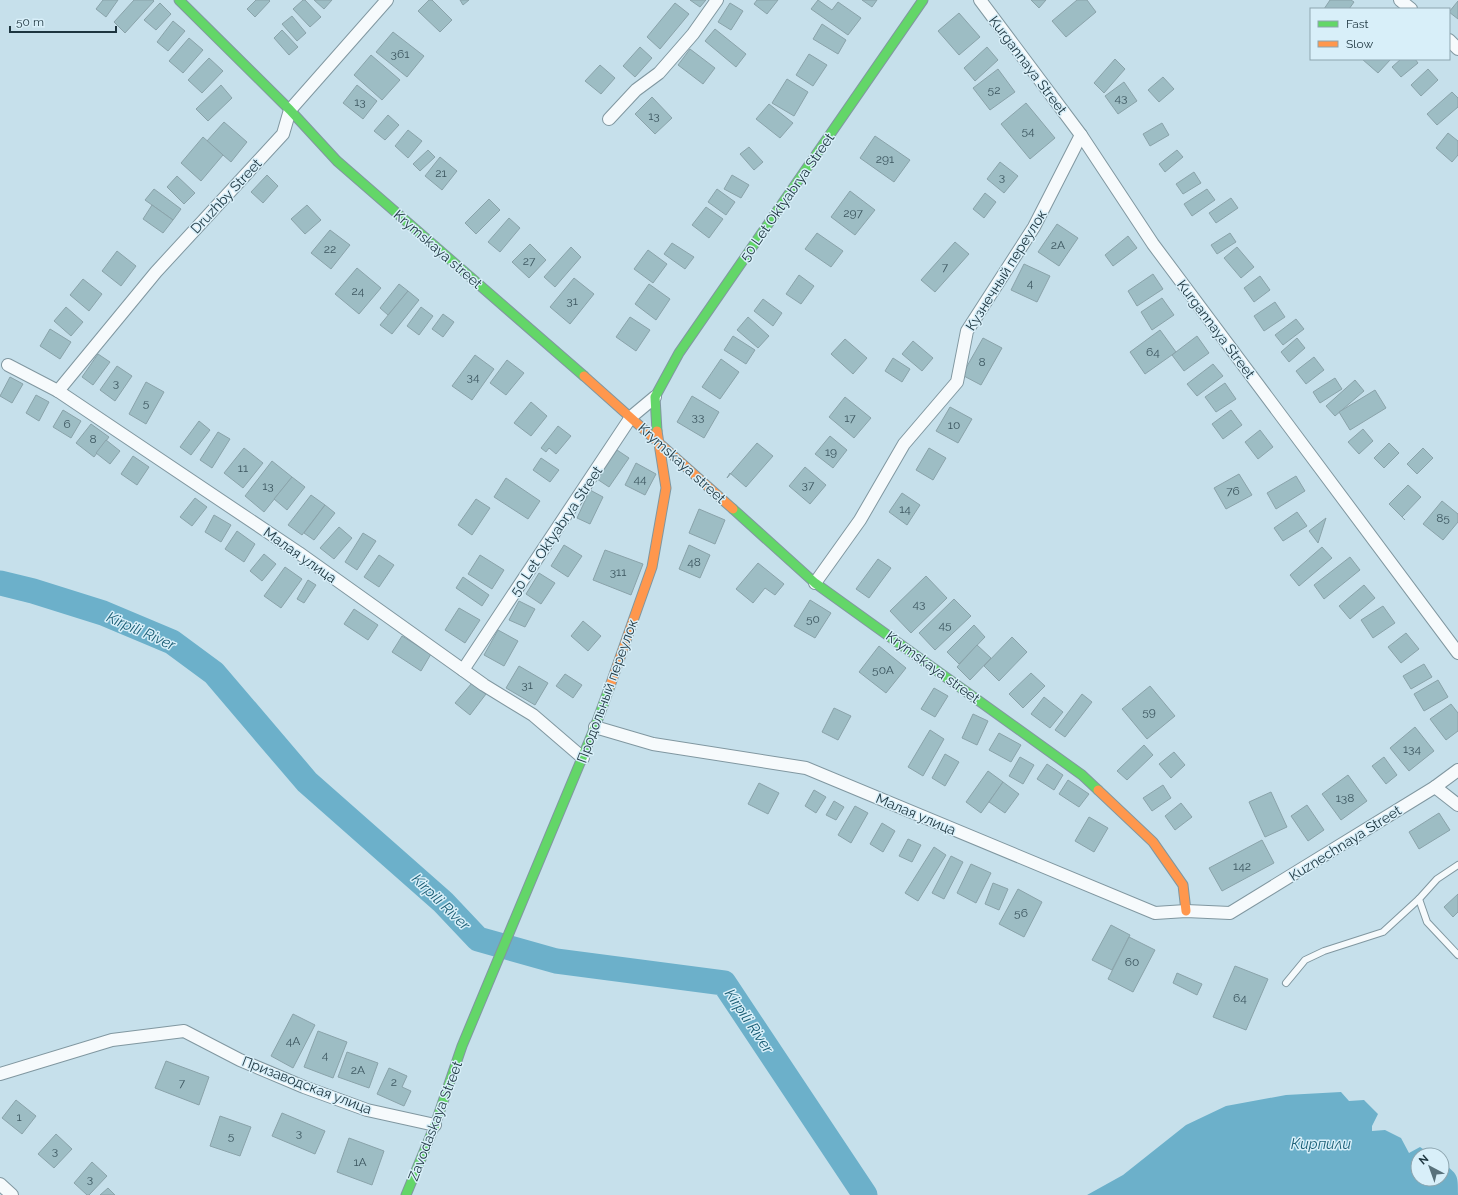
<svg xmlns="http://www.w3.org/2000/svg" width="1458" height="1195" viewBox="0 0 1458 1195" font-family="Raleway,sans-serif">
<style>
.water{fill:#6cb0ca}
.lines{fill:none;stroke-linecap:round;stroke-linejoin:round}
.river{stroke:#6cb0ca;stroke-width:25}
.building{fill:#9dbdc4;stroke:#8aa3aa}
.lane-casing{stroke:#8097a0;stroke-width:8}
.street-casing{stroke:#8097a0;stroke-width:14}
.fast-casing{stroke:#8097a0;stroke-width:11}
.slow-casing{stroke:#8097a0;stroke-width:11}
.lane{stroke:#f6fafc;stroke-width:6}
.street{stroke:#f6fafc;stroke-width:12}
.fast{stroke:#63d668;stroke-width:9}
.slow{stroke:#ff974d;stroke-width:9}
.labels{text-anchor:middle;dominant-baseline:central;stroke-width:3;stroke-linejoin:round;paint-order:stroke}
.number-label{font-size:12px;fill:#3d5760}
.street-label{font-size:14px;fill:#1d353f;stroke:#d8eff9}
.water-label{font-size:15px;font-style:italic;fill:#1b5e75;stroke:#d8eff9}
</style>
<rect width="100%" height="100%" fill="#c6e0eb"/>
<!-- water -->
<path class="water" d="M1341,1092L1349,1101L1364,1100L1378,1114L1372,1126V1131L1385,1130L1401,1138L1409,1153L1420,1147L1432,1155H1418V1179H1442V1162C1458,1175 1458,1174 1458,1195H1087L1123,1175L1186,1125L1226,1106L1286,1095Z"/>
<g class="lines">
<!-- river -->
<polyline class="river" points="0,583 33,591 103,613 172,642 214,673 307,782 443,902 478,939 556,961 724,983 865,1195"/>
</g>
<!-- building -->
<g class="building">
<polygon points="103,0 118,0 106,17 96,9"/>
<polygon points="134,0 153,0 154,1 125,33 114,22"/>
<polygon points="256,0 269,0 270,1 255,17 247,9"/>
<polygon points="303,0 305,0 321,17 310,27 293,9"/>
<polygon points="314,0 332,0 324,9"/>
<polygon points="429,0 432,0 452,20 440,32 418,11"/>
<polygon points="460,0 469,0 463,5"/>
<polygon points="690,0 706,0 700,7"/>
<polygon points="757,0 778,0 767,14 754,4"/>
<polygon points="818,0 832,10 838,2 861,18 848,35 811,9"/>
<polygon points="862,0 877,0 872,7"/>
<polygon points="1031,0 1046,0 1039,8"/>
<polygon points="1077,0 1087,0 1096,12 1066,37 1052,21"/>
<polygon points="1330,0 1351,0 1354,2 1349,9 1324,9"/>
<polygon points="1458,1 1458,19 1449,12"/>
<polygon points="160,3 171,14 156,30 144,20"/>
<polygon points="675,3 689,14 660,49 647,37"/>
<polygon points="730,3 743,11 731,30 718,22"/>
<polygon points="959,13 980,37 959,55 938,31"/>
<polygon points="292,16 306,33 297,41 282,24"/>
<polygon points="173,21 185,31 168,51 157,42"/>
<polygon points="822,24 846,40 838,54 813,39"/>
<polygon points="715,29 746,54 736,67 705,41"/>
<polygon points="282,30 298,47 289,55 274,38"/>
<polygon points="393,32 424,56 407,77 376,52"/>
<polygon points="189,38 203,50 183,73 169,61"/>
<polygon points="640,47 652,58 635,77 623,66"/>
<polygon points="987,47 998,60 975,81 964,68"/>
<polygon points="690,49 715,68 703,84 678,65"/>
<polygon points="809,54 827,65 813,86 796,75"/>
<polygon points="371,55 400,80 382,100 354,75"/>
<polygon points="209,58 223,71 202,93 188,80"/>
<polygon points="1115,59 1125,69 1104,93 1094,83"/>
<polygon points="1362,59 1391,59 1378,73"/>
<polygon points="1401,59 1415,59 1418,63 1401,77 1392,67"/>
<polygon points="600,65 615,78 601,94 585,81"/>
<polygon points="998,69 1015,92 990,110 973,88"/>
<polygon points="1428,69 1438,80 1421,96 1411,85"/>
<polygon points="1163,77 1174,89 1159,102 1148,90"/>
<polygon points="787,79 808,92 794,116 772,103"/>
<polygon points="1124,82 1137,101 1118,114 1105,96"/>
<polygon points="221,85 232,98 208,121 196,109"/>
<polygon points="357,85 377,101 363,119 343,103"/>
<polygon points="1452,92 1458,98 1458,107 1437,125 1427,114"/>
<polygon points="652,97 672,118 655,134 635,114"/>
<polygon points="1026,103 1055,138 1030,159 1001,124"/>
<polygon points="769,104 793,123 780,138 756,119"/>
<polygon points="388,115 399,125 385,140 374,131"/>
<polygon points="224,122 247,142 231,162 207,141"/>
<polygon points="1162,123 1169,135 1150,146 1143,134"/>
<polygon points="408,130 422,141 408,158 395,146"/>
<polygon points="1448,133 1458,141 1458,155 1452,162 1436,148"/>
<polygon points="875,136 910,160 894,182 860,158"/>
<polygon points="203,137 223,155 201,181 181,163"/>
<polygon points="749,147 763,162 754,170 740,154"/>
<polygon points="428,150 435,157 420,171 413,164"/>
<polygon points="1177,150 1183,157 1165,172 1159,164"/>
<polygon points="440,157 457,171 442,190 425,176"/>
<polygon points="1000,162 1018,176 1004,193 987,179"/>
<polygon points="1194,172 1201,183 1183,194 1176,184"/>
<polygon points="267,175 278,186 263,203 251,192"/>
<polygon points="732,175 749,185 741,198 724,189"/>
<polygon points="177,176 195,193 184,204 167,187"/>
<polygon points="154,189 181,209 173,220 145,200"/>
<polygon points="717,189 735,202 726,215 708,202"/>
<polygon points="1207,189 1215,200 1192,216 1184,204"/>
<polygon points="850,191 875,210 855,235 831,217"/>
<polygon points="985,193 996,202 984,218 973,209"/>
<polygon points="1231,198 1238,208 1216,223 1209,213"/>
<polygon points="489,199 500,210 476,234 465,223"/>
<polygon points="152,205 173,220 163,233 143,219"/>
<polygon points="307,205 321,220 305,234 291,219"/>
<polygon points="706,207 723,219 709,238 692,225"/>
<polygon points="509,218 520,228 500,252 488,242"/>
<polygon points="1057,224 1078,238 1059,266 1038,252"/>
<polygon points="330,230 350,245 331,269 311,253"/>
<polygon points="817,233 843,251 831,267 805,249"/>
<polygon points="1230,233 1236,242 1217,254 1211,245"/>
<polygon points="1128,236 1137,248 1113,266 1105,255"/>
<polygon points="955,242 969,254 935,292 921,280"/>
<polygon points="672,243 694,257 685,269 664,254"/>
<polygon points="530,244 546,260 529,278 512,262"/>
<polygon points="571,247 581,257 555,287 544,277"/>
<polygon points="1237,247 1254,267 1241,278 1224,258"/>
<polygon points="648,250 667,264 653,283 634,269"/>
<polygon points="117,251 136,266 121,286 102,271"/>
<polygon points="1024,264 1050,276 1037,302 1011,290"/>
<polygon points="357,268 381,288 359,314 335,294"/>
<polygon points="1153,274 1163,289 1137,306 1128,291"/>
<polygon points="799,275 814,286 801,304 786,294"/>
<polygon points="1260,276 1270,290 1254,302 1244,288"/>
<polygon points="574,278 594,294 570,324 550,307"/>
<polygon points="83,279 102,294 89,311 70,295"/>
<polygon points="399,284 408,291 388,315 380,308"/>
<polygon points="649,284 670,299 656,320 635,304"/>
<polygon points="408,291 419,300 392,334 380,325"/>
<polygon points="1162,298 1174,315 1152,330 1141,312"/>
<polygon points="763,299 782,313 773,326 754,311"/>
<polygon points="1275,302 1285,317 1264,331 1254,316"/>
<polygon points="66,307 83,322 71,336 54,321"/>
<polygon points="421,307 433,316 419,335 407,326"/>
<polygon points="443,314 454,322 443,337 432,329"/>
<polygon points="630,317 650,330 636,351 616,337"/>
<polygon points="748,317 769,336 758,348 737,330"/>
<polygon points="1296,319 1304,329 1283,345 1275,335"/>
<polygon points="50,329 71,342 60,359 40,346"/>
<polygon points="1160,330 1176,352 1145,374 1130,352"/>
<polygon points="733,336 755,350 746,364 724,350"/>
<polygon points="1197,336 1209,353 1184,371 1172,355"/>
<polygon points="983,338 1002,348 981,385 962,375"/>
<polygon points="1297,338 1305,348 1289,362 1281,352"/>
<polygon points="845,339 867,358 853,374 831,354"/>
<polygon points="913,341 933,358 922,371 902,354"/>
<polygon points="98,354 110,362 93,385 82,377"/>
<polygon points="475,355 494,369 472,400 452,386"/>
<polygon points="1314,357 1324,370 1306,384 1296,371"/>
<polygon points="893,358 910,369 902,382 885,371"/>
<polygon points="721,359 739,372 720,399 702,387"/>
<polygon points="507,360 524,373 506,395 490,383"/>
<polygon points="1213,364 1223,376 1197,396 1187,384"/>
<polygon points="117,366 132,376 115,401 100,390"/>
<polygon points="10,377 23,384 12,403 0,396"/>
<polygon points="1335,378 1342,389 1320,403 1313,392"/>
<polygon points="1355,380 1364,391 1335,416 1326,406"/>
<polygon points="146,382 164,392 146,424 129,414"/>
<polygon points="1225,383 1236,399 1216,412 1205,397"/>
<polygon points="1375,390 1386,408 1350,430 1339,412"/>
<polygon points="36,395 49,402 39,421 26,413"/>
<polygon points="692,396 719,412 704,438 677,422"/>
<polygon points="845,397 871,418 854,438 829,417"/>
<polygon points="531,402 547,416 531,436 514,423"/>
<polygon points="950,407 972,419 958,443 936,431"/>
<polygon points="63,410 81,421 71,438 53,427"/>
<polygon points="1231,410 1242,425 1223,439 1212,424"/>
<polygon points="199,421 210,430 191,455 180,447"/>
<polygon points="91,424 109,437 94,457 76,443"/>
<polygon points="558,426 571,436 556,454 549,448 546,452 541,448"/>
<polygon points="1363,429 1373,441 1359,454 1348,442"/>
<polygon points="1260,430 1273,447 1258,459 1245,442"/>
<polygon points="218,432 230,439 212,468 200,460"/>
<polygon points="830,436 847,450 833,468 815,454"/>
<polygon points="106,440 120,451 110,464 96,453"/>
<polygon points="757,443 773,456 746,487 730,473 727,478"/>
<polygon points="1389,443 1399,453 1384,468 1374,458"/>
<polygon points="244,448 263,463 243,488 224,473"/>
<polygon points="929,448 946,458 933,480 916,470"/>
<polygon points="1423,448 1433,458 1417,474 1407,464"/>
<polygon points="617,450 629,458 609,487 597,479"/>
<polygon points="133,456 149,467 137,485 121,474"/>
<polygon points="541,458 559,470 550,482 533,470"/>
<polygon points="272,461 292,477 264,512 245,496"/>
<polygon points="636,463 656,474 645,495 625,485"/>
<polygon points="805,467 826,485 810,504 789,486"/>
<polygon points="1239,474 1252,495 1226,509 1214,488"/>
<polygon points="1296,476 1305,491 1276,509 1267,493"/>
<polygon points="292,477 305,487 287,510 274,499"/>
<polygon points="506,478 540,501 528,519 494,497"/>
<polygon points="1408,485 1421,497 1402,517 1405,520 1389,504"/>
<polygon points="590,490 603,497 590,524 577,518"/>
<polygon points="902,493 920,505 907,525 889,512"/>
<polygon points="311,495 325,505 302,535 288,525"/>
<polygon points="195,498 207,507 192,526 180,517"/>
<polygon points="476,499 490,508 472,535 458,525"/>
<polygon points="1442,501 1458,514 1458,522 1443,540 1423,524"/>
<polygon points="325,505 335,513 314,540 304,533"/>
<polygon points="699,509 725,520 715,544 689,533"/>
<polygon points="1297,512 1307,526 1283,541 1274,528"/>
<polygon points="214,515 231,525 221,542 205,532"/>
<polygon points="1326,518 1318,543 1309,531"/>
<polygon points="339,527 352,538 334,559 320,548"/>
<polygon points="237,531 255,544 244,562 225,549"/>
<polygon points="363,533 376,541 357,570 345,562"/>
<polygon points="564,545 582,556 568,577 551,566"/>
<polygon points="689,545 710,555 700,578 679,569"/>
<polygon points="1322,547 1332,558 1299,586 1290,575"/>
<polygon points="605,550 643,564 631,595 593,580"/>
<polygon points="264,554 276,564 262,581 250,571"/>
<polygon points="379,555 394,565 379,587 364,577"/>
<polygon points="480,555 504,570 492,589 468,574"/>
<polygon points="1350,557 1360,570 1324,599 1314,585"/>
<polygon points="878,559 891,568 869,598 856,589"/>
<polygon points="758,563 784,584 775,595 765,588 753,603 736,589"/>
<polygon points="285,567 302,579 281,608 264,596"/>
<polygon points="539,573 555,583 541,604 526,594"/>
<polygon points="926,576 947,598 911,633 890,611"/>
<polygon points="463,577 489,595 482,606 456,588"/>
<polygon points="308,580 316,585 304,603 297,599"/>
<polygon points="1364,585 1375,598 1350,619 1339,606"/>
<polygon points="954,599 971,616 935,650 919,633"/>
<polygon points="810,600 831,613 815,638 794,626"/>
<polygon points="519,601 535,609 525,627 509,620"/>
<polygon points="1383,606 1395,623 1373,638 1361,620"/>
<polygon points="459,608 480,620 465,643 445,630"/>
<polygon points="354,609 378,625 368,640 344,624"/>
<polygon points="583,621 601,636 588,651 571,636"/>
<polygon points="974,625 985,637 959,664 947,652"/>
<polygon points="498,630 518,641 504,666 484,655"/>
<polygon points="1406,633 1419,649 1401,663 1388,647"/>
<polygon points="402,636 431,654 421,671 392,652"/>
<polygon points="1012,637 1027,652 999,681 984,666"/>
<polygon points="977,645 991,658 970,680 957,667"/>
<polygon points="879,646 906,668 886,693 859,672"/>
<polygon points="1424,664 1432,677 1411,689 1403,676"/>
<polygon points="519,666 548,683 535,705 506,688"/>
<polygon points="1031,673 1045,686 1023,708 1009,694"/>
<polygon points="565,674 582,685 573,698 556,686"/>
<polygon points="1438,680 1448,697 1424,711 1414,694"/>
<polygon points="472,683 486,694 470,715 455,703"/>
<polygon points="1150,686 1175,716 1147,739 1122,709"/>
<polygon points="934,688 948,696 935,717 921,709"/>
<polygon points="1082,694 1092,702 1065,737 1055,730"/>
<polygon points="1044,697 1063,712 1050,728 1031,714"/>
<polygon points="1451,704 1458,713 1458,731 1446,740 1430,719"/>
<polygon points="834,708 851,716 838,740 822,732"/>
<polygon points="973,714 988,721 977,745 962,738"/>
<polygon points="1415,727 1434,751 1409,771 1390,748"/>
<polygon points="930,730 944,739 923,776 908,767"/>
<polygon points="999,733 1021,745 1011,762 989,750"/>
<polygon points="1144,745 1153,755 1127,780 1117,771"/>
<polygon points="1174,752 1185,765 1171,778 1159,764"/>
<polygon points="945,754 959,762 945,786 932,778"/>
<polygon points="1020,757 1034,765 1023,784 1009,776"/>
<polygon points="1384,757 1397,775 1386,784 1372,766"/>
<polygon points="1047,764 1063,775 1054,790 1037,779"/>
<polygon points="988,771 1003,782 981,813 966,802"/>
<polygon points="1348,775 1367,801 1341,820 1322,794"/>
<polygon points="1068,780 1089,794 1079,807 1059,794"/>
<polygon points="1003,782 1019,794 1005,813 989,802"/>
<polygon points="759,783 779,793 768,814 748,804"/>
<polygon points="1163,785 1171,798 1152,811 1143,798"/>
<polygon points="814,790 826,797 816,813 805,806"/>
<polygon points="1271,792 1287,827 1265,837 1249,802"/>
<polygon points="834,801 844,807 836,820 826,815"/>
<polygon points="1181,803 1192,817 1175,830 1165,816"/>
<polygon points="1307,805 1324,830 1308,841 1291,816"/>
<polygon points="855,806 868,813 851,843 838,835"/>
<polygon points="1439,813 1450,830 1419,849 1409,832"/>
<polygon points="1089,817 1108,828 1094,852 1075,841"/>
<polygon points="882,823 895,831 883,852 870,844"/>
<polygon points="908,839 921,845 912,862 899,856"/>
<polygon points="1262,840 1274,863 1222,891 1209,868"/>
<polygon points="934,847 946,855 918,901 905,893"/>
<polygon points="951,856 963,862 944,899 932,893"/>
<polygon points="971,864 991,873 976,903 957,893"/>
<polygon points="993,883 1008,889 999,910 985,904"/>
<polygon points="1018,889 1042,902 1024,937 999,924"/>
<polygon points="1458,894 1458,912 1453,917 1444,907"/>
<polygon points="1111,925 1130,935 1112,970 1092,960"/>
<polygon points="1129,937 1155,950 1133,992 1108,979"/>
<polygon points="1235,966 1268,979 1246,1030 1213,1017"/>
<polygon points="1177,973 1202,984 1197,995 1173,983"/>
<polygon points="293,1014 315,1025 293,1068 271,1056"/>
<polygon points="318,1031 347,1042 333,1078 304,1067"/>
<polygon points="347,1052 378,1063 369,1088 338,1077"/>
<polygon points="166,1061 209,1077 199,1105 155,1088"/>
<polygon points="389,1068 407,1076 402,1087 411,1091 404,1106 377,1094"/>
<polygon points="16,1100 36,1116 22,1134 2,1118"/>
<polygon points="282,1113 325,1131 315,1154 272,1136"/>
<polygon points="220,1116 251,1127 240,1156 210,1146"/>
<polygon points="56,1134 72,1149 54,1168 38,1154"/>
<polygon points="349,1138 384,1151 372,1185 337,1172"/>
<polygon points="92,1162 107,1176 89,1195 87,1195 74,1183"/>
<polygon points="108,1188 115,1195 100,1195"/>
</g>
<g class="lines">
<!-- lane casing -->
<g class="lane-casing">
<g id="lane">
<polyline points="1458,865 1437,879 1419,899 1427,922 1458,955"/>
<polyline points="1286,983 1305,960 1324,951 1383,932 1419,899"/>
</g>
</g>
<!-- street casing -->
<g class="street-casing">
<g id="street">
<polyline points="980,0 1081,135 1153,244 1458,653"/>
<polyline points="1400,0 1411,9"/>
<polyline points="1449,40 1458,49"/>
<polyline points="609,119 636,90 659,73 693,34 717,0"/>
<polyline points="8,365 58,391 299,553 484,685 533,715 583,758"/>
<polyline points="58,391 156,272 283,134 290,110 387,0"/>
<polyline points="815,583 860,520 904,444 957,382 967,331 1034,227 1081,135"/>
<polyline points="463,670 631,417 655,397"/>
<polyline points="595,727 653,744 806,768 1155,913 1186,911 1230,913 1435,787 1458,770"/>
<polyline points="1435,787 1458,805"/>
<polyline points="0,1074 112,1040 184,1031 240,1060 304,1087 367,1110 435,1125"/>
<polyline points="0,1184 12,1195"/>
</g>
</g>
<!-- fast casing -->
<g class="fast-casing">
<g id="fast">
<polyline points="179,0 290,110 337,161 584,376"/>
<polyline points="657,431 655,397 679,353 923,0"/>
<polyline points="733,509 815,583 1082,775 1098,790"/>
<polyline points="406,1195 435,1125 462,1046 595,727 610,686"/>
</g>
</g>
<!-- slow casing -->
<g class="slow-casing">
<g id="slow">
<polyline points="584,376 733,509"/>
<polyline points="610,686 652,567 666,488 657,431"/>
<polyline points="1098,790 1153,842 1183,885 1186,911"/>
</g>
</g>
<!-- lane -->
<use href="#lane" class="lane"/>
<!-- street -->
<use href="#street" class="street"/>
<!-- fast -->
<use href="#fast" class="fast"/>
<!-- slow -->
<use href="#slow" class="slow"/>
</g>
<g class="labels">
<!-- number labels -->
<g class="number-label">
<text x="400" y="54">361</text>
<text x="994" y="90">52</text>
<text x="1121" y="98">43</text>
<text x="360" y="102">13</text>
<text x="654" y="116">13</text>
<text x="1028" y="131">54</text>
<text x="885" y="159">291</text>
<text x="441" y="173">21</text>
<text x="1002" y="177">3</text>
<text x="853" y="213">297</text>
<text x="1058" y="245">2А</text>
<text x="330" y="249">22</text>
<text x="529" y="261">27</text>
<text x="945" y="267">7</text>
<text x="1030" y="283">4</text>
<text x="358" y="291">24</text>
<text x="572" y="301">31</text>
<text x="1153" y="352">64</text>
<text x="982" y="362">8</text>
<text x="473" y="377">34</text>
<text x="116" y="383">3</text>
<text x="146" y="403">5</text>
<text x="698" y="417">33</text>
<text x="850" y="418">17</text>
<text x="67" y="424">6</text>
<text x="954" y="425">10</text>
<text x="93" y="439">8</text>
<text x="831" y="452">19</text>
<text x="243" y="468">11</text>
<text x="640" y="479">44</text>
<text x="808" y="485">37</text>
<text x="268" y="486">13</text>
<text x="1233" y="491">76</text>
<text x="905" y="509">14</text>
<text x="1443" y="518">85</text>
<text x="694" y="562">48</text>
<text x="618" y="572">311</text>
<text x="919" y="604">43</text>
<text x="813" y="619">50</text>
<text x="945" y="625">45</text>
<text x="883" y="670">50А</text>
<text x="527" y="685">31</text>
<text x="1149" y="712">59</text>
<text x="1412" y="749">134</text>
<text x="1345" y="798">138</text>
<text x="1242" y="866">142</text>
<text x="1021" y="913">56</text>
<text x="1132" y="962">60</text>
<text x="1240" y="998">64</text>
<text x="293" y="1041">4А</text>
<text x="325" y="1055">4</text>
<text x="358" y="1070">2А</text>
<text x="394" y="1082">2</text>
<text x="182" y="1083">7</text>
<text x="19" y="1117">1</text>
<text x="299" y="1133">3</text>
<text x="231" y="1136">5</text>
<text x="55" y="1151">3</text>
<text x="360" y="1162">1А</text>
<text x="90" y="1179">3</text>
</g>
<!-- street labels -->
<g class="street-label">
<text transform="translate(1028 65) rotate(53)">Kurgannaya Street</text>
<text transform="translate(226 196) rotate(-47)">Druzhby Street</text>
<text transform="translate(787 197) rotate(-55)">50 Let Oktyabrya Street</text>
<text transform="translate(438 249) rotate(41)">Krymskaya street</text>
<text transform="translate(1006 270) rotate(-58)">Кузнечный переулок</text>
<text transform="translate(1216 329) rotate(53)">Kurgannaya Street</text>
<text transform="translate(682 463) rotate(42)">Krymskaya street</text>
<text transform="translate(556 531) rotate(-56)">50 Let Oktyabrya Street</text>
<text transform="translate(300 555) rotate(35)">Малая улица</text>
<text transform="translate(933 667) rotate(36)">Krymskaya street</text>
<text transform="translate(607 691) rotate(-70)">Продольный переулок</text>
<text transform="translate(916 814) rotate(23)">Малая улица</text>
<text transform="translate(1345 843) rotate(-32)">Kuznechnaya Street</text>
<text transform="translate(307 1085) rotate(21)">Призаводская улица</text>
<text transform="translate(435 1121) rotate(-69)">Zavodaskaya Street</text>
</g>
<!-- water labels -->
<g class="water-label">
<text transform="translate(141 631) rotate(24)">Kirpili River</text>
<text transform="translate(441 902) rotate(44)">Kirpili River</text>
<text transform="translate(749 1021) rotate(56)">Kirpili River</text>
<text x="1321" y="1144">Кирпили</text>
</g>
</g>
<!-- legend -->
<rect x="1310" y="8" width="140" height="52" fill="#d8eff9" stroke="#8da5af"/>
<rect x="1318" y="21" width="20" height="6" fill="#63d668" stroke="#8da5af"/>
<text x="1346" y="28" font-size="12" fill="#1d353f">Fast</text>
<rect x="1318" y="41" width="20" height="6" fill="#ff974d" stroke="#8da5af"/>
<text x="1346" y="48" font-size="12" fill="#1d353f">Slow</text>
<!-- north arrow -->
<g transform="translate(1430 1167) rotate(319)"><circle r="19" fill="#d8eff9" stroke="#8da5af"/>
<path d="M0-3L7 15L0 10L-7 15Z" fill="#58717b"/>
<text y="-6" font-size="11" font-weight="bold" text-anchor="middle" fill="#1d353f">N</text>
</g>
<!-- scale -->
<path d="M10 26v6h106v-6" fill="none" stroke="#1d353f" stroke-width="2"/>
<text x="16" y="26" font-size="12" fill="#1d353f" stroke="#d8eff9" stroke-width="3" paint-order="stroke">50 m</text>
</svg>
